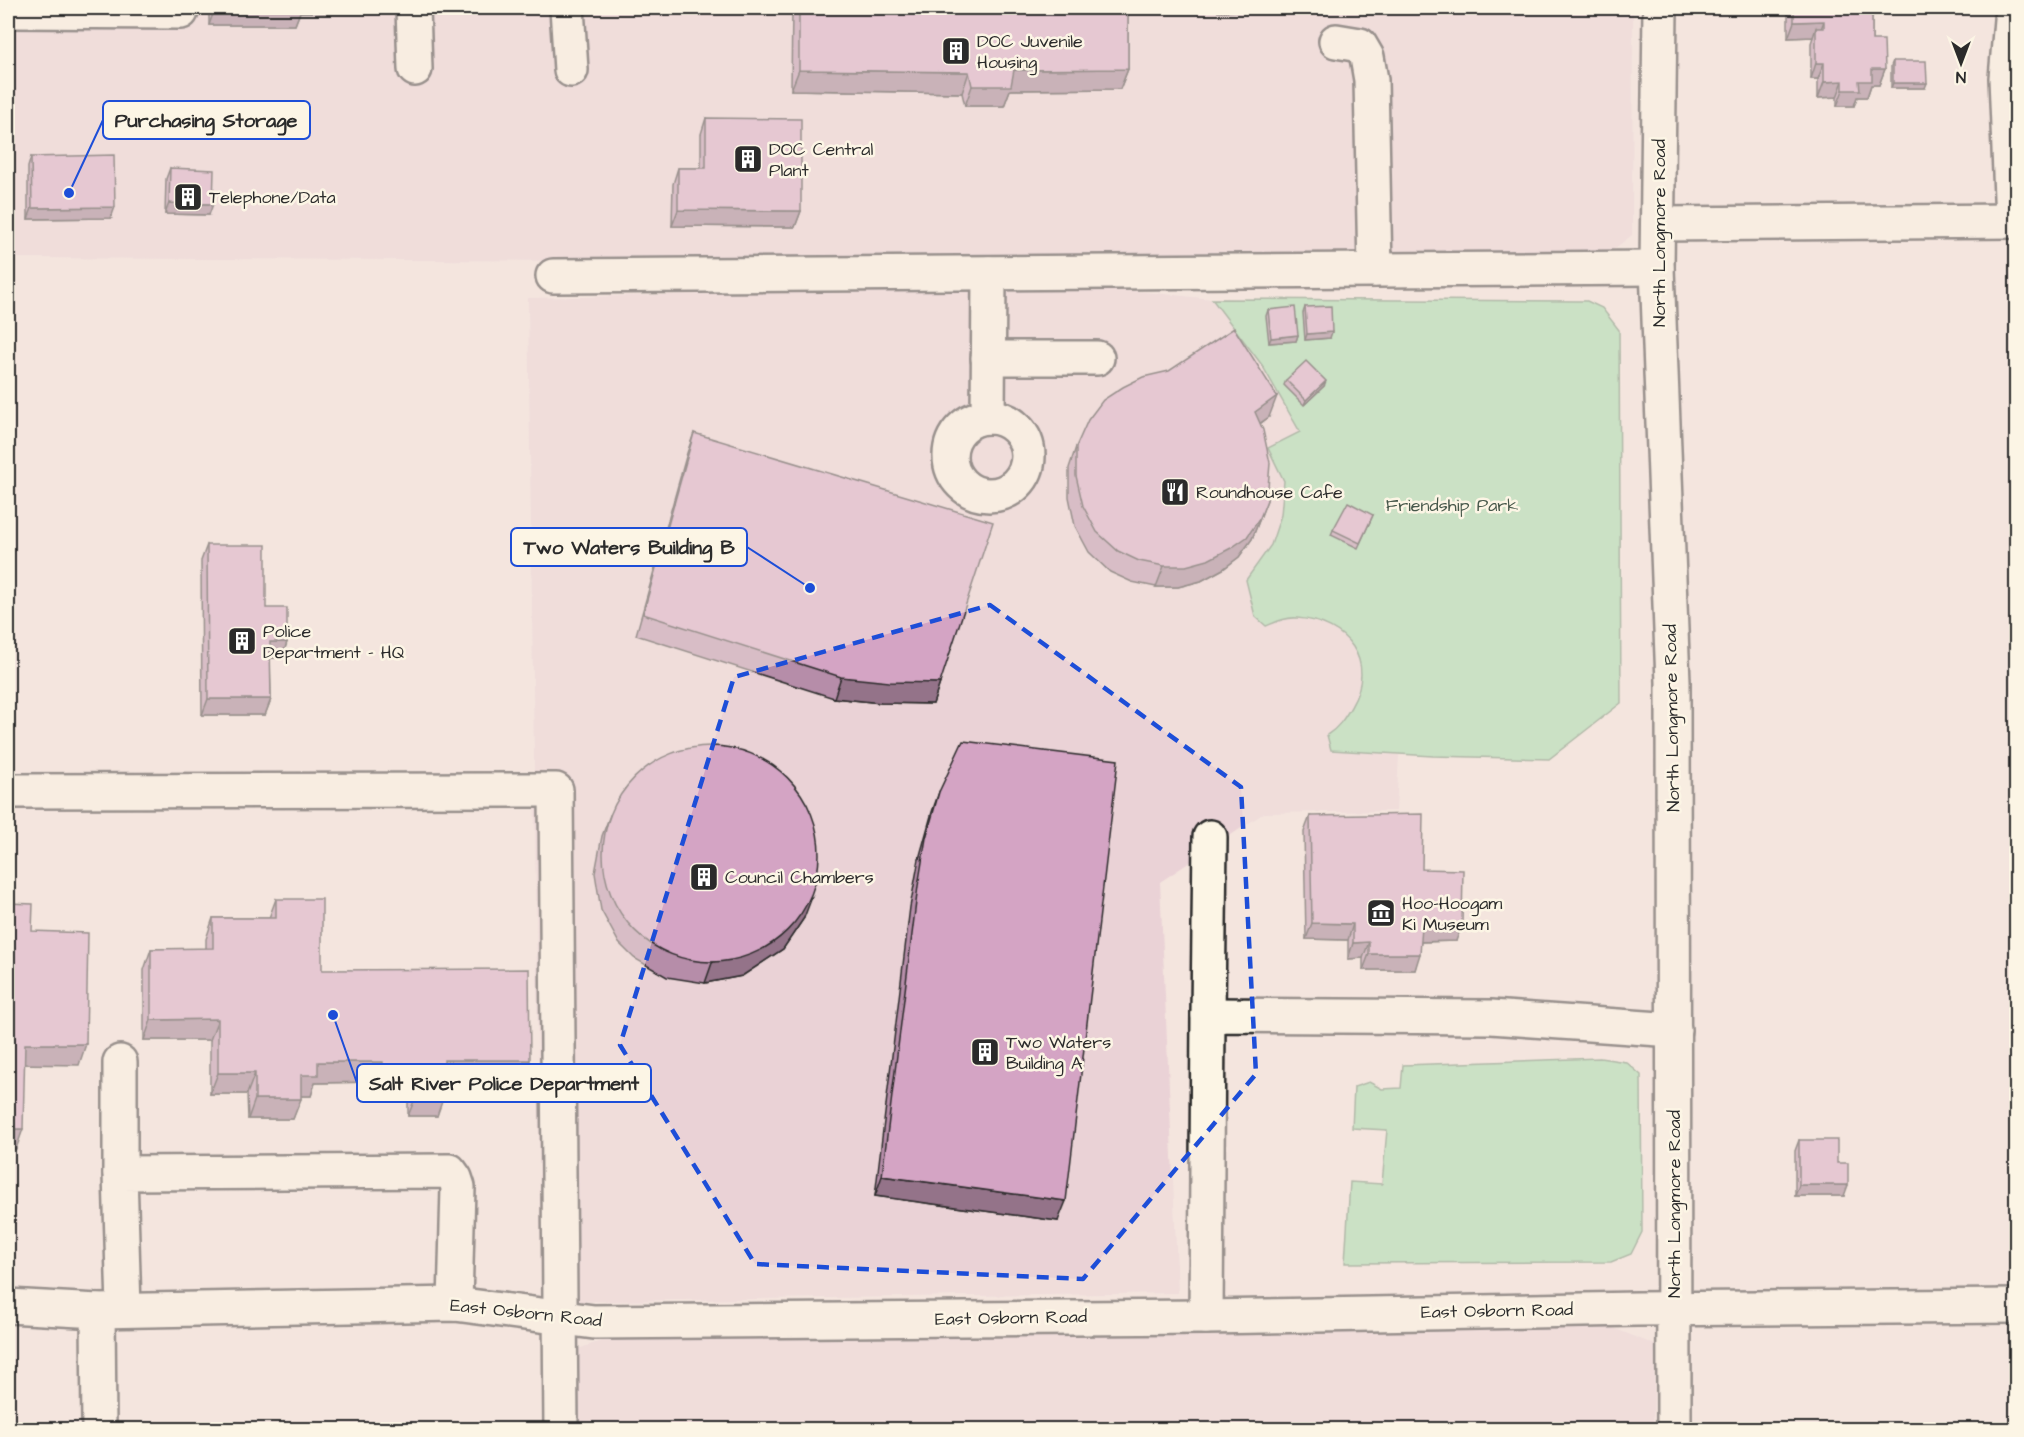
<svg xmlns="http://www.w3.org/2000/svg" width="2024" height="1437" viewBox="0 0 2024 1437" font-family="'Architects Daughter',sans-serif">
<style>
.built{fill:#ead2d6}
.green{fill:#99dca7;stroke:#628469;stroke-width:1.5}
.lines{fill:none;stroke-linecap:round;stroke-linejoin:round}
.minor-casing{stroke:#2b2b2b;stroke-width:38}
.minor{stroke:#fcf5e5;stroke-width:33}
.wall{fill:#b68da9;stroke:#2b2b2b;stroke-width:1.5}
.shaded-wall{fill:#947389;stroke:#2b2b2b;stroke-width:1.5}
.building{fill:#d4a4c4;stroke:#2b2b2b;stroke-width:1.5}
.marked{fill:none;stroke:#1d4ed8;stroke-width:4.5;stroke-dasharray:12 8;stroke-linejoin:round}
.labels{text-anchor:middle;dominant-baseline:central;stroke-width:5;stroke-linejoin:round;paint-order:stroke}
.poi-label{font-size:18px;fill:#2b2b2b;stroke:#fcf5e5;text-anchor:start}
.street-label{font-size:18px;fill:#2b2b2b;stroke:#fcf5e5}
.park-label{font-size:18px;fill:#46574a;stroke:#fcf5e5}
.leader{fill:none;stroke:#1d4ed8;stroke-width:2}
.callout-dot{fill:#1d4ed8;stroke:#fcf5e5;stroke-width:2}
.callout{fill:#fcf5e5;stroke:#1d4ed8;stroke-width:2}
.callout-label{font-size:20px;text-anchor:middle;font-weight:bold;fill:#2b2b2b}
</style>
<rect width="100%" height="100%" fill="#f4e5de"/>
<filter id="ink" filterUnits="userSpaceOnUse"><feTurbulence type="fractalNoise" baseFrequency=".0167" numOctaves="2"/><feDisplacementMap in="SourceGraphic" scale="12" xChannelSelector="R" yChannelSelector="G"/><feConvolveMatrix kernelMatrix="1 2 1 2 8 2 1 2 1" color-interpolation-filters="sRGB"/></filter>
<g filter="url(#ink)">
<!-- built -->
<g class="built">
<polygon points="8,8 1633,8 1632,235 1601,259 606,261 8,258"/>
<polygon points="1087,286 1212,299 1262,365 1300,432 1268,448 1284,481 1281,515 1271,545 1246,580 1266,626 1281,619 1296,618 1327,625 1349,639 1359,658 1361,678 1359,694 1336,729 1331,750 1399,755 1396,811 1264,813 1160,882 1178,1293 541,1302 528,298"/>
<polygon points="1611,1327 1655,1345 1653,1429 578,1429 578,1349 621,1334"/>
</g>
<!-- green -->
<g class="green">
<path d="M1212,299L1587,301L1602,308L1619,330L1621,703L1549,759L1433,756L1331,750L1327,735C1338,728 1344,719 1351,707C1378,661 1347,622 1297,618C1286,617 1276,622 1266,626L1255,616L1246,580L1271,545L1281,515L1284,481L1268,448L1300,432L1262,365Z"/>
<polygon points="1600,1058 1626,1062 1641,1075 1642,1232 1631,1254 1611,1262 1345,1263 1350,1182 1382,1184 1387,1130 1352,1128 1354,1087 1369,1082 1382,1089 1401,1088 1403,1065"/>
</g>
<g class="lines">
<!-- minor casing -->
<g class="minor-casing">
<g id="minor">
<polyline points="413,8 415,69"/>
<polyline points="567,8 571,70"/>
<polyline points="1660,8 1657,268 1673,682 1674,1430"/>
<polyline points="2012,8 2006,78 2012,221"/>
<polyline points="8,11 181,12"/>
<polyline points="1336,41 1360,45 1367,57 1371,80 1375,270"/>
<polyline points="1658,224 2016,221"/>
<polyline points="553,276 1657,268"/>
<polyline points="988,358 1097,358"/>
<circle cx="989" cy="456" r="39"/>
<polyline points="988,417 989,273"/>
<polyline points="8,791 556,790 561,1430"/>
<polyline points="1208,1015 1210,837"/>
<polyline points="120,1062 120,1173"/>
<polyline points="8,1306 98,1311 455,1304 594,1322 1206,1317 1637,1309 2016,1306"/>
<polyline points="124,1309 120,1173 450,1171 455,1178 458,1187 455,1304"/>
<polyline points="98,1311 99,1430"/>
<polyline points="1206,1317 1208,1015 1491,1017 1674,1030"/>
</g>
</g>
<!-- minor -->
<use href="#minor" class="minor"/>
</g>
<!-- wall -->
<g class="wall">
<polygon points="209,8 364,8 362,13 300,12 295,25 209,25"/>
<polygon points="792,8 1128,8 1128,69 1120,89 1010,90 1004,106 965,106 962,93 791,90"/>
<polygon points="1788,8 1872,8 1872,40 1885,69 1879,85 1871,85 1867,97 1857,97 1854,106 1837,106 1837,97 1818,98 1818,79 1811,79 1811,43 1813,37 1788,38"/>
<polygon points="1893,61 1925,88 1891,88 1891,66"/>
<polygon points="706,118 801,211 795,227 672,226 673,184 678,168 701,168 701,134"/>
<polygon points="31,157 111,218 28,219 28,167"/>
<polygon points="170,168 209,215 165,214 166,179"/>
<polygon points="1305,307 1330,338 1305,340 1303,313"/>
<polygon points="1268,310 1298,335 1296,341 1269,343 1266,316"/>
<polygon points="1286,380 1324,386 1304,405 1284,385"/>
<polygon points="1269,417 1260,424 1267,500 1252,539 1239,557 1223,569 1201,581 1178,587 1156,587 1132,582 1110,572 1089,552 1075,526 1069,497 1069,468 1076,447"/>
<polygon points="694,433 940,683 933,704 881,703 834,698 636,635 687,453"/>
<polygon points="1373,515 1358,548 1331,535 1333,530"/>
<polygon points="207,545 266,608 287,642 282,658 270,658 271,699 265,715 202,715 201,561"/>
<polygon points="939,792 1058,1221 875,1196 910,907 919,859 932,812"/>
<polygon points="610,815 804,918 783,949 742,976 705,983 667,977 634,958 619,943 601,910 595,873 602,836"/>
<polygon points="1310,816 1422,869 1456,941 1421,942 1415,970 1363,970 1363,958 1348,959 1348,940 1306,939 1304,832"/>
<polygon points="276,899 322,970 522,1081 444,1081 437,1116 408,1116 408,1095 376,1095 376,1082 315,1083 311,1096 301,1096 293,1119 248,1119 247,1094 210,1094 210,1040 144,1040 144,970 151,949 206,949 206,939 213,918 269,918"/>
<polygon points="1799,1140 1837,1163 1844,1196 1795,1196 1795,1151"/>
</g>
<!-- shaded-wall -->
<g class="shaded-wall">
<polygon points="215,8 364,8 362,13 300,12 295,25 209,25"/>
<polygon points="1220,8 1320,8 1218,12"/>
<polygon points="1824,21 1818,37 1816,28 1813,37 1788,38 1794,22"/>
<polygon points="1816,63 1824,63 1818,79 1811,79"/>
<polygon points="1128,69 1120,89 1010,90 1004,106 965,106 972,86 1014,70"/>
<polygon points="1872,69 1885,69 1879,85 1871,85 1867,97 1857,97 1854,106 1837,106 1843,90 1859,81"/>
<polygon points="799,70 969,72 962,93 791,90"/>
<polygon points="1843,81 1837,97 1818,98 1824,82"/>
<polygon points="1893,83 1927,83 1925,88 1891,88"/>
<polygon points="169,203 213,204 209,215 165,214"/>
<polygon points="115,207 111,218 28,219 32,208"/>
<polygon points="678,210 801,211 795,227 672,226"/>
<polygon points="1332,332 1330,338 1305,340 1307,334"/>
<polygon points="1298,335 1296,341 1269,343 1271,338"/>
<polygon points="1326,381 1324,386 1304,405 1306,400"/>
<polygon points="1277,396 1269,417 1247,432 1255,412"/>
<polygon points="1260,518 1252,539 1239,557 1223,569 1201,581 1178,587 1156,587 1164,566"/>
<polygon points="270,642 287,642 282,658 264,658"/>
<polygon points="841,677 940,683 933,704 881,703 834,698"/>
<polygon points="208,699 271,699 265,715 202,715"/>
<polygon points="812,897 804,918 783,949 742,976 705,983 712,963"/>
<polygon points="1312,923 1353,924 1348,940 1306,939"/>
<polygon points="1462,925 1456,941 1416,942 1422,926"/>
<polygon points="1369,942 1363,958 1348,959 1353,943"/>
<polygon points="1369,954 1420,954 1415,970 1363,970"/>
<polygon points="218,1019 210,1040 144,1040 151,1020"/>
<polygon points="25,1044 86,1044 79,1065 17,1064"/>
<polygon points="444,1060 530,1060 522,1081 437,1081"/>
<polygon points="318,1062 383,1062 376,1082 315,1083 311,1096 293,1096 301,1075"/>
<polygon points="218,1073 255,1073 247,1094 210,1094"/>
<polygon points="383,1075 415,1075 408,1095 376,1095"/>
<polygon points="416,1096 444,1096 437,1116 408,1116"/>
<polygon points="255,1099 301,1099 293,1119 248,1119"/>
<polygon points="8,1129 23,1129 16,1149 8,1149"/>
<polygon points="882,1176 1066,1201 1058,1221 875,1196"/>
<polygon points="1799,1185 1848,1185 1844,1196 1795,1196"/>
</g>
<!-- building -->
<g class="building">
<polygon points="799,8 1128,8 1128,69 1014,70 1011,86 972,86 969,72 799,70"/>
<polygon points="1794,8 1872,8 1872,40 1884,40 1885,69 1872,69 1872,81 1859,81 1860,90 1843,90 1843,81 1824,82 1824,63 1816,63 1816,28 1824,28 1824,21 1794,22"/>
<polygon points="1893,61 1926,61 1927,83 1893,83"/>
<polygon points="706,118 801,119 801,211 678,210 678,168 706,168"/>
<polygon points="114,155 115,207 32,208 31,157"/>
<polygon points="170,168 214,170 213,204 169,203"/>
<polygon points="1331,306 1332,332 1307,334 1305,307"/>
<polygon points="1295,307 1298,335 1271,338 1268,310"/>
<polygon points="1234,328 1277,396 1255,412 1263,430 1270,463 1267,500 1260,518 1247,537 1231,548 1208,560 1186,566 1164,566 1139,561 1118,551 1097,532 1083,506 1076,476 1076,447 1088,420 1103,400 1123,387 1143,377 1169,371"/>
<polygon points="1306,361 1326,381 1306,400 1286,380"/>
<polygon points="694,433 993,522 940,683 889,682 841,677 643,614"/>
<polygon points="1348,502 1373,515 1360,543 1333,530"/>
<polygon points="207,545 266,545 266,608 287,608 287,642 270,642 271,699 208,699"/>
<polygon points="963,741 1118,760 1066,1201 882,1176 918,886 926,838 939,792"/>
<circle cx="711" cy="854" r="108"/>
<polygon points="1423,814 1422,869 1463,870 1462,925 1422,926 1420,954 1369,954 1369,942 1353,943 1353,924 1312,923 1310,816"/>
<polygon points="276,899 322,899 322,970 529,969 530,1060 444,1060 444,1096 416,1096 415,1075 383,1075 383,1062 318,1062 318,1075 301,1075 301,1099 255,1099 255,1073 218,1073 218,1019 151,1020 151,949 213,948 213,918 276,918"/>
<polygon points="8,903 33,904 32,931 88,933 86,1044 25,1044 23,1129 8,1129"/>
<polygon points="1799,1140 1837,1140 1837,1163 1848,1163 1848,1185 1799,1185"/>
</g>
</g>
<!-- marked area -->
<path d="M0 0H2024V1437H0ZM990,605L1241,787L1256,1074L1083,1279L755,1264L620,1045L734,677Z" fill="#f4e5de" fill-opacity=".55" fill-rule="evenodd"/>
<path class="marked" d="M990,605L1241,787L1256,1074L1083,1279L755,1264L620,1045L734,677Z"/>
<!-- icons -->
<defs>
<g id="building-square" transform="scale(1.5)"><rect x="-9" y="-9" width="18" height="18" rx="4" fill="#2b2b2b" stroke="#fcf5e5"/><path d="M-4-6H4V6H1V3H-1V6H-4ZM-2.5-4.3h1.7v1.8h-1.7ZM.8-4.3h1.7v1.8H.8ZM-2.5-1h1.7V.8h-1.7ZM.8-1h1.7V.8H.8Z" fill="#fff"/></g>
<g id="restaurant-square" transform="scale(1.5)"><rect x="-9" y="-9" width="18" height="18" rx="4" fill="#2b2b2b" stroke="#fcf5e5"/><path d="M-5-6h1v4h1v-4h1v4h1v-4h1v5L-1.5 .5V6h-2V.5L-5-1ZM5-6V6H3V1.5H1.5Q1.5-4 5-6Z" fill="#fff"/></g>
<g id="museum-square" transform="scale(1.5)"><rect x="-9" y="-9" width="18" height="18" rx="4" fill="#2b2b2b" stroke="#fcf5e5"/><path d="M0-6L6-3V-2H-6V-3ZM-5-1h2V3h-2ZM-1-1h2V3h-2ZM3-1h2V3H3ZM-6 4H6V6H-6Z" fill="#fff"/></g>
</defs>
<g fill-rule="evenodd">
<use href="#building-square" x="956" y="51"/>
<use href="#building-square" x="748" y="159"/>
<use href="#building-square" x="188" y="197"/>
<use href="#restaurant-square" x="1175" y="492"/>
<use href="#building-square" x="242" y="641"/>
<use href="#building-square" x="704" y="877"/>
<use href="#museum-square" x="1381" y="913"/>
<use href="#building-square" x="985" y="1052"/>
</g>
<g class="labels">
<!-- poi labels -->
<g class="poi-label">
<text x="977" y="41">DOC Juvenile<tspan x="977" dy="21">Housing</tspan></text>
<text x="769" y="149">DOC Central<tspan x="769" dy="21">Plant</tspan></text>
<text x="209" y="197">Telephone/Data</text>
<text x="1196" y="492">Roundhouse Cafe</text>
<text x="263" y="631">Police<tspan x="263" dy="21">Department - HQ</tspan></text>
<text x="725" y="877">Council Chambers</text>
<text x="1402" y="903">Hoo-Hoogam<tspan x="1402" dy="21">Ki Museum</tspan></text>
<text x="1006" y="1042">Two Waters<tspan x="1006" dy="21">Building A</tspan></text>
</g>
<!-- street labels -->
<g class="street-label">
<text transform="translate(1659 233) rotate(-90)">North Longmore Road</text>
<text transform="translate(1672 718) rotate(-91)">North Longmore Road</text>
<text transform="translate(1674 1204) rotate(-90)">North Longmore Road</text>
<text transform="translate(1497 1311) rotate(-1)">East Osborn Road</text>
<text transform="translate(526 1313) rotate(6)">East Osborn Road</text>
<text transform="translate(1011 1318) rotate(-1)">East Osborn Road</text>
</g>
<!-- park labels -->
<g class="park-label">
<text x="1452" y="505">Friendship Park</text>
</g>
</g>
<!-- callouts -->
<path class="leader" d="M69 193L103 120M810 588L747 547M333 1015L357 1083"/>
<g class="callout-dot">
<circle cx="69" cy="193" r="6"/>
<circle cx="810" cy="588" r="6"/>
<circle cx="333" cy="1015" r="6"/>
</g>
<g class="callout">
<rect x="103" y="101" width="207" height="38" rx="6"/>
<rect x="511" y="528" width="236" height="38" rx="6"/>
<rect x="357" y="1064" width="294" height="38" rx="6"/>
</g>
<g class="callout-label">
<text x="206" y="127">Purchasing Storage</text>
<text x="629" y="554">Two Waters Building B</text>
<text x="504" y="1090">Salt River Police Department</text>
</g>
<!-- margin -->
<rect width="2024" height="1437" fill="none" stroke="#fcf5e5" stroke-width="30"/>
<rect x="15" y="15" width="1994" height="1407" fill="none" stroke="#2b2b2b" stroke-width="2" filter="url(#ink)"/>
<!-- north arrow -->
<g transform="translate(1961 63) rotate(180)" stroke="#fcf5e5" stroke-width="4.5" paint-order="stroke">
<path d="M0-4.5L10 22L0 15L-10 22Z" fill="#2b2b2b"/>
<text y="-9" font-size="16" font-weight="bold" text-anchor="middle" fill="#2b2b2b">N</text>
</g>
</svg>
